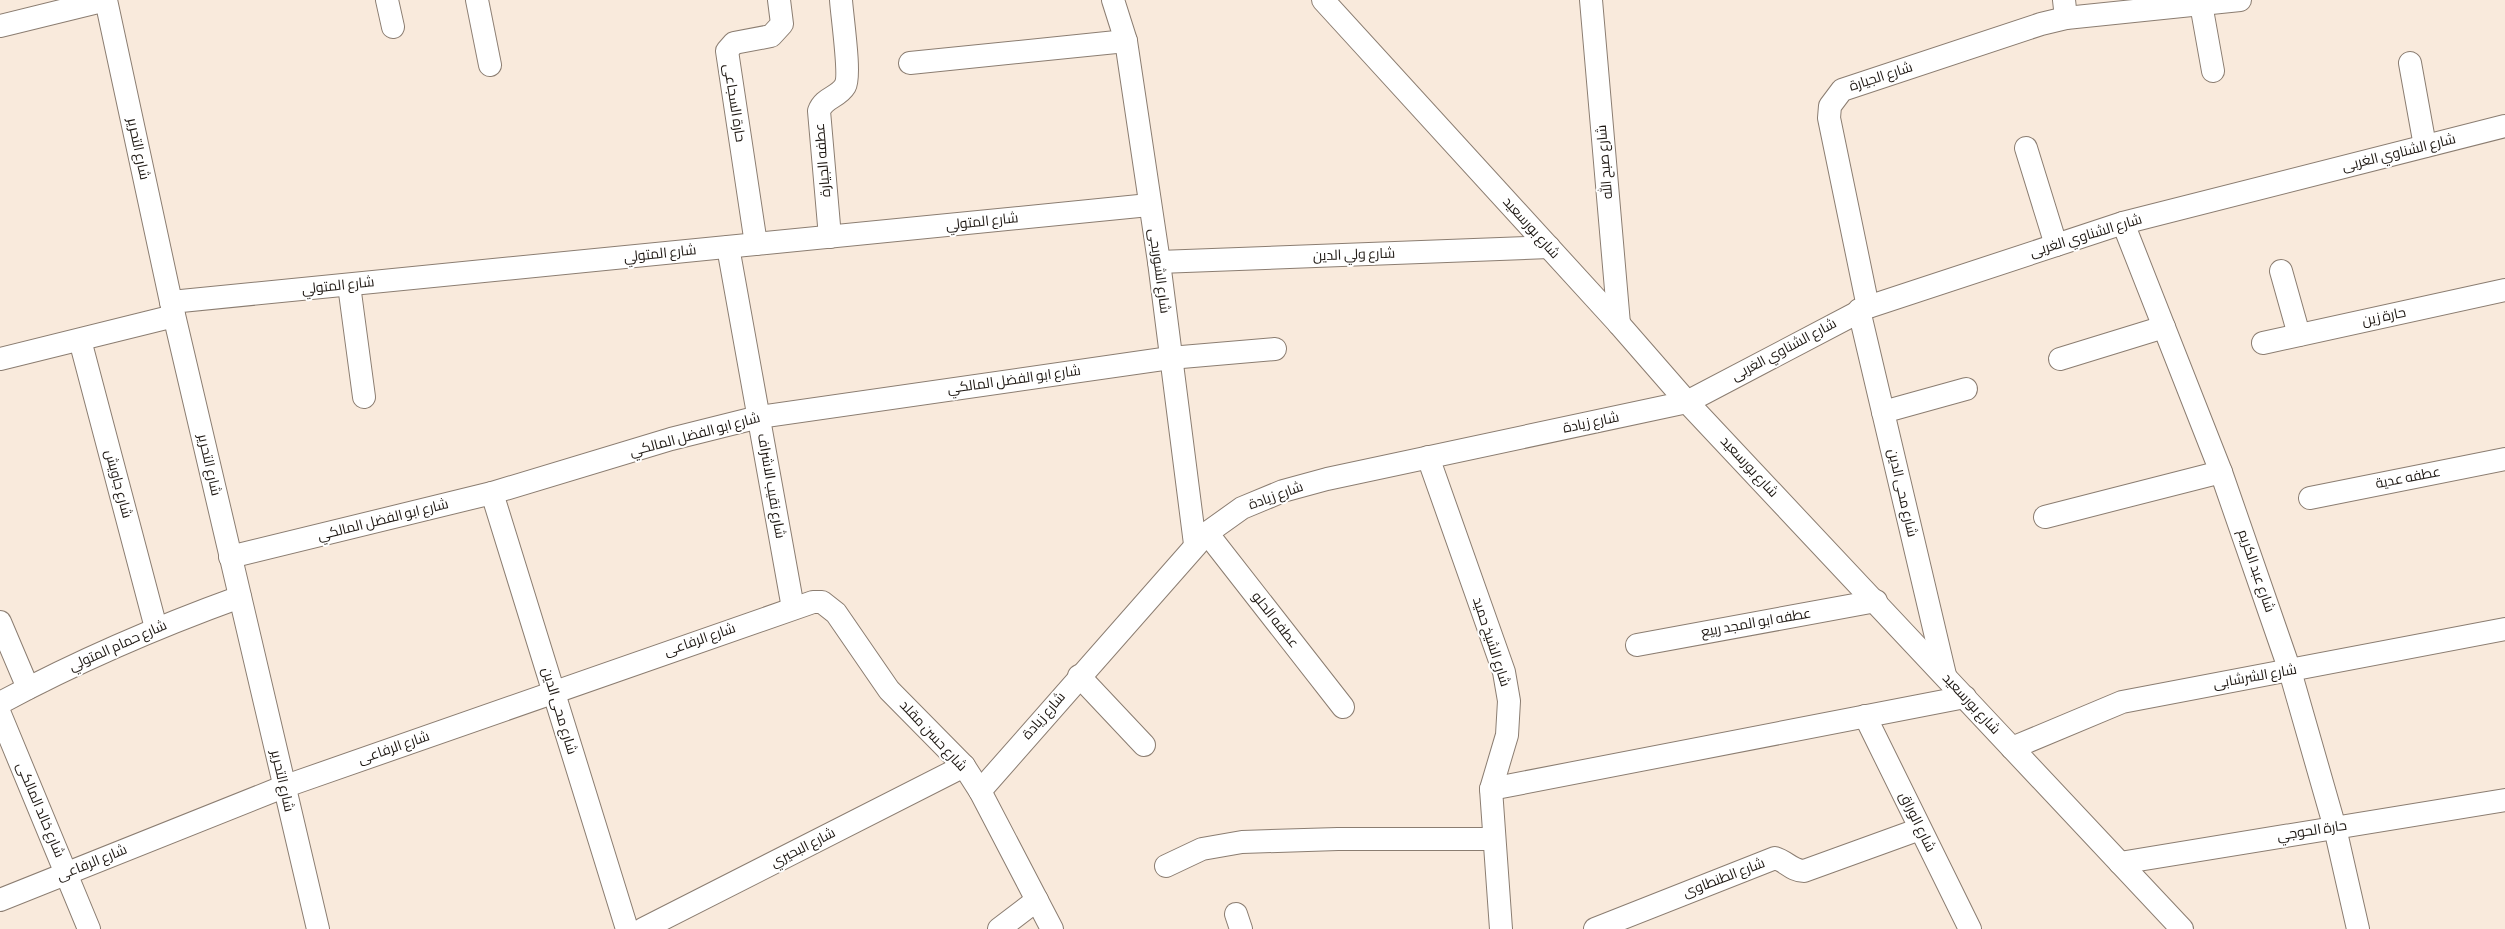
<svg xmlns="http://www.w3.org/2000/svg" width="2505" height="929" viewBox="0 0 2505 929" font-family="'Alegreya Sans',Cairo,sans-serif">
<style>
.lines{fill:none;stroke-linecap:round;stroke-linejoin:round}
.street-casing{stroke:#8b7d71;stroke-width:24}
.street{stroke:#fff;stroke-width:22}
.labels{text-anchor:middle;dominant-baseline:central;stroke-width:4;stroke-linejoin:round;paint-order:stroke}
.street-label{font-size:14px;fill:#1d1712;stroke:#fff}
</style>
<rect width="100%" height="100%" fill="#f9eadc"/>
<g class="lines">
<!-- street casing -->
<g class="street-casing">
<g id="street">
<polyline points="106,0 171,302 318,929"/>
<polyline points="387,0 393,27"/>
<polyline points="477,0 490,65"/>
<polyline points="1113,0 1126,41 1159,262 1195,544"/>
<polyline points="1323,0 1619,324 1687,402 2182,929"/>
<polyline points="1591,0 1619,324"/>
<polyline points="2064,0 2066,18"/>
<polyline points="2201,4 2213,71"/>
<polyline points="0,26 106,0"/>
<polyline points="910,63 1126,41"/>
<polyline points="2410,63 2425,146"/>
<polyline points="2026,148 2056,245"/>
<polyline points="2123,223 2221,472 2290,671 2335,828 2358,929"/>
<path d="M830,237L819,111C824,97 838,98 845,86C851,76 842,16 841,0"/>
<polyline points="756,244 727,51 734,43 771,36 782,24 779,0"/>
<polyline points="728,247 793,608"/>
<polyline points="1159,262 1549,247"/>
<polyline points="2281,271 2299,335"/>
<polyline points="349,285 364,397"/>
<polyline points="171,302 1149,205"/>
<polyline points="1868,307 1829,118 1830,106 1842,90 2041,24 2066,18 2240,0"/>
<polyline points="1859,310 1945,675"/>
<polyline points="80,340 156,628"/>
<polyline points="2263,343 2505,290"/>
<polyline points="0,359 174,316"/>
<polyline points="2060,359 2164,327"/>
<polyline points="1883,412 1966,389"/>
<polyline points="1428,457 1504,672 1509,701 1507,735 1491,789 1501,929"/>
<polyline points="492,493 627,929"/>
<polyline points="2310,498 2505,459"/>
<polyline points="2045,517 2221,472"/>
<polyline points="1207,533 1343,707"/>
<polyline points="230,557 492,493 671,439 759,417 1170,358 1275,349"/>
<polyline points="0,622 28,688"/>
<polyline points="1637,645 1876,601"/>
<polyline points="1079,676 1144,745"/>
<path d="M0,703C78,661 157,627 240,597"/>
<polyline points="0,714 89,929"/>
<polyline points="1865,716 1970,929"/>
<polyline points="2012,748 2122,702 2505,629"/>
<polyline points="1491,789 1965,697"/>
<polyline points="980,791 1207,533 1242,508 1283,491 1327,479 1687,402 1868,307 2123,223 2505,126"/>
<polyline points="2120,863 2505,800"/>
<polyline points="1166,866 1202,849 1242,842 1338,839 1493,839"/>
<polyline points="0,900 283,787 813,602 822,602 836,613 889,690 964,766 980,791 1052,929"/>
<polyline points="1236,914 1241,929"/>
<polyline points="643,929 964,766"/>
<polyline points="999,929 1037,900"/>
<path d="M1595,929L1775,858C1786,861 1792,871 1804,871L1920,829"/>
</g>
</g>
<!-- street -->
<use href="#street" class="street"/>
</g>
<g class="labels">
<!-- street labels -->
<g class="street-label">
<text transform="translate(1881 77) rotate(-18)">شارع الجيارة</text>
<text transform="translate(734 103) rotate(81)">حارة السجاعى</text>
<text transform="translate(138 149) rotate(78)">شارع التحرير</text>
<text transform="translate(2399 153) rotate(-14)">شارع الشناوي الغربى</text>
<text transform="translate(823 160) rotate(-95)">عطفه الجيارة</text>
<text transform="translate(1605 162) rotate(-95)">شارع صبح الله</text>
<text transform="translate(982 222) rotate(-6)">شارع المتولي</text>
<text transform="translate(1531 228) rotate(48)">شارع بورسعيد</text>
<text transform="translate(2086 236) rotate(-17)">شارع الشناوي الغربى</text>
<text transform="translate(660 254) rotate(-6)">شارع المتولي</text>
<text transform="translate(1354 255) rotate(-2)">شارع ولي الدين</text>
<text transform="translate(1159 271) rotate(82)">شارع الشوربجى</text>
<text transform="translate(338 286) rotate(-6)">شارع المتولي</text>
<text transform="translate(2384 317) rotate(-12)">حارة زين</text>
<text transform="translate(1784 350) rotate(-28)">شارع الشناوي الغربى</text>
<text transform="translate(1014 380) rotate(-8)">شارع ابو الفضل المالكي</text>
<text transform="translate(1591 423) rotate(-12)">شارع زيادة</text>
<text transform="translate(695 435) rotate(-15)">شارع ابو الفضل المالكي</text>
<text transform="translate(209 465) rotate(77)">شارع التحرير</text>
<text transform="translate(1749 467) rotate(47)">شارع بورسعيد</text>
<text transform="translate(2408 478) rotate(-11)">عطفه عدية</text>
<text transform="translate(118 484) rotate(75)">شارع جاويش</text>
<text transform="translate(771 486) rotate(80)">شارع نقيب الاشراف</text>
<text transform="translate(1902 493) rotate(77)">شارع محى الدين</text>
<text transform="translate(1276 496) rotate(-20)">شارع زيادة</text>
<text transform="translate(383 520) rotate(-14)">شارع ابو الفضل المالكي</text>
<text transform="translate(2256 571) rotate(71)">شارع عبد الكريم</text>
<text transform="translate(1275 620) rotate(52)">عطفه الحلو</text>
<text transform="translate(1756 623) rotate(-10)">عطفه ابو المجد ربيع</text>
<text transform="translate(700 640) rotate(-19)">شارع الرفاعى</text>
<text transform="translate(1491 642) rotate(72)">شارع الشيخ حميد</text>
<text transform="translate(118 646) rotate(-24)">شارع حمام المتولي</text>
<text transform="translate(2255 677) rotate(-10)">شارع الشرشابى</text>
<text transform="translate(1971 704) rotate(47)">شارع بورسعيد</text>
<text transform="translate(559 711) rotate(73)">شارع محى الدين</text>
<text transform="translate(1044 716) rotate(-49)">شارع زيادة</text>
<text transform="translate(933 736) rotate(47)">شارع حسن مقلد</text>
<text transform="translate(394 748) rotate(-19)">شارع الرفاعى</text>
<text transform="translate(282 781) rotate(77)">شارع التحرير</text>
<text transform="translate(40 810) rotate(67)">شارع خالد المالكى</text>
<text transform="translate(1917 822) rotate(64)">شارع الوراق</text>
<text transform="translate(2312 831) rotate(-9)">حارة الحوجي</text>
<text transform="translate(803 848) rotate(-27)">شارع البحيري</text>
<text transform="translate(92 863) rotate(-22)">شارع الرفاعى</text>
<text transform="translate(1724 878) rotate(-21)">شارع الطنطاوى</text>
</g>
</g>
</svg>
